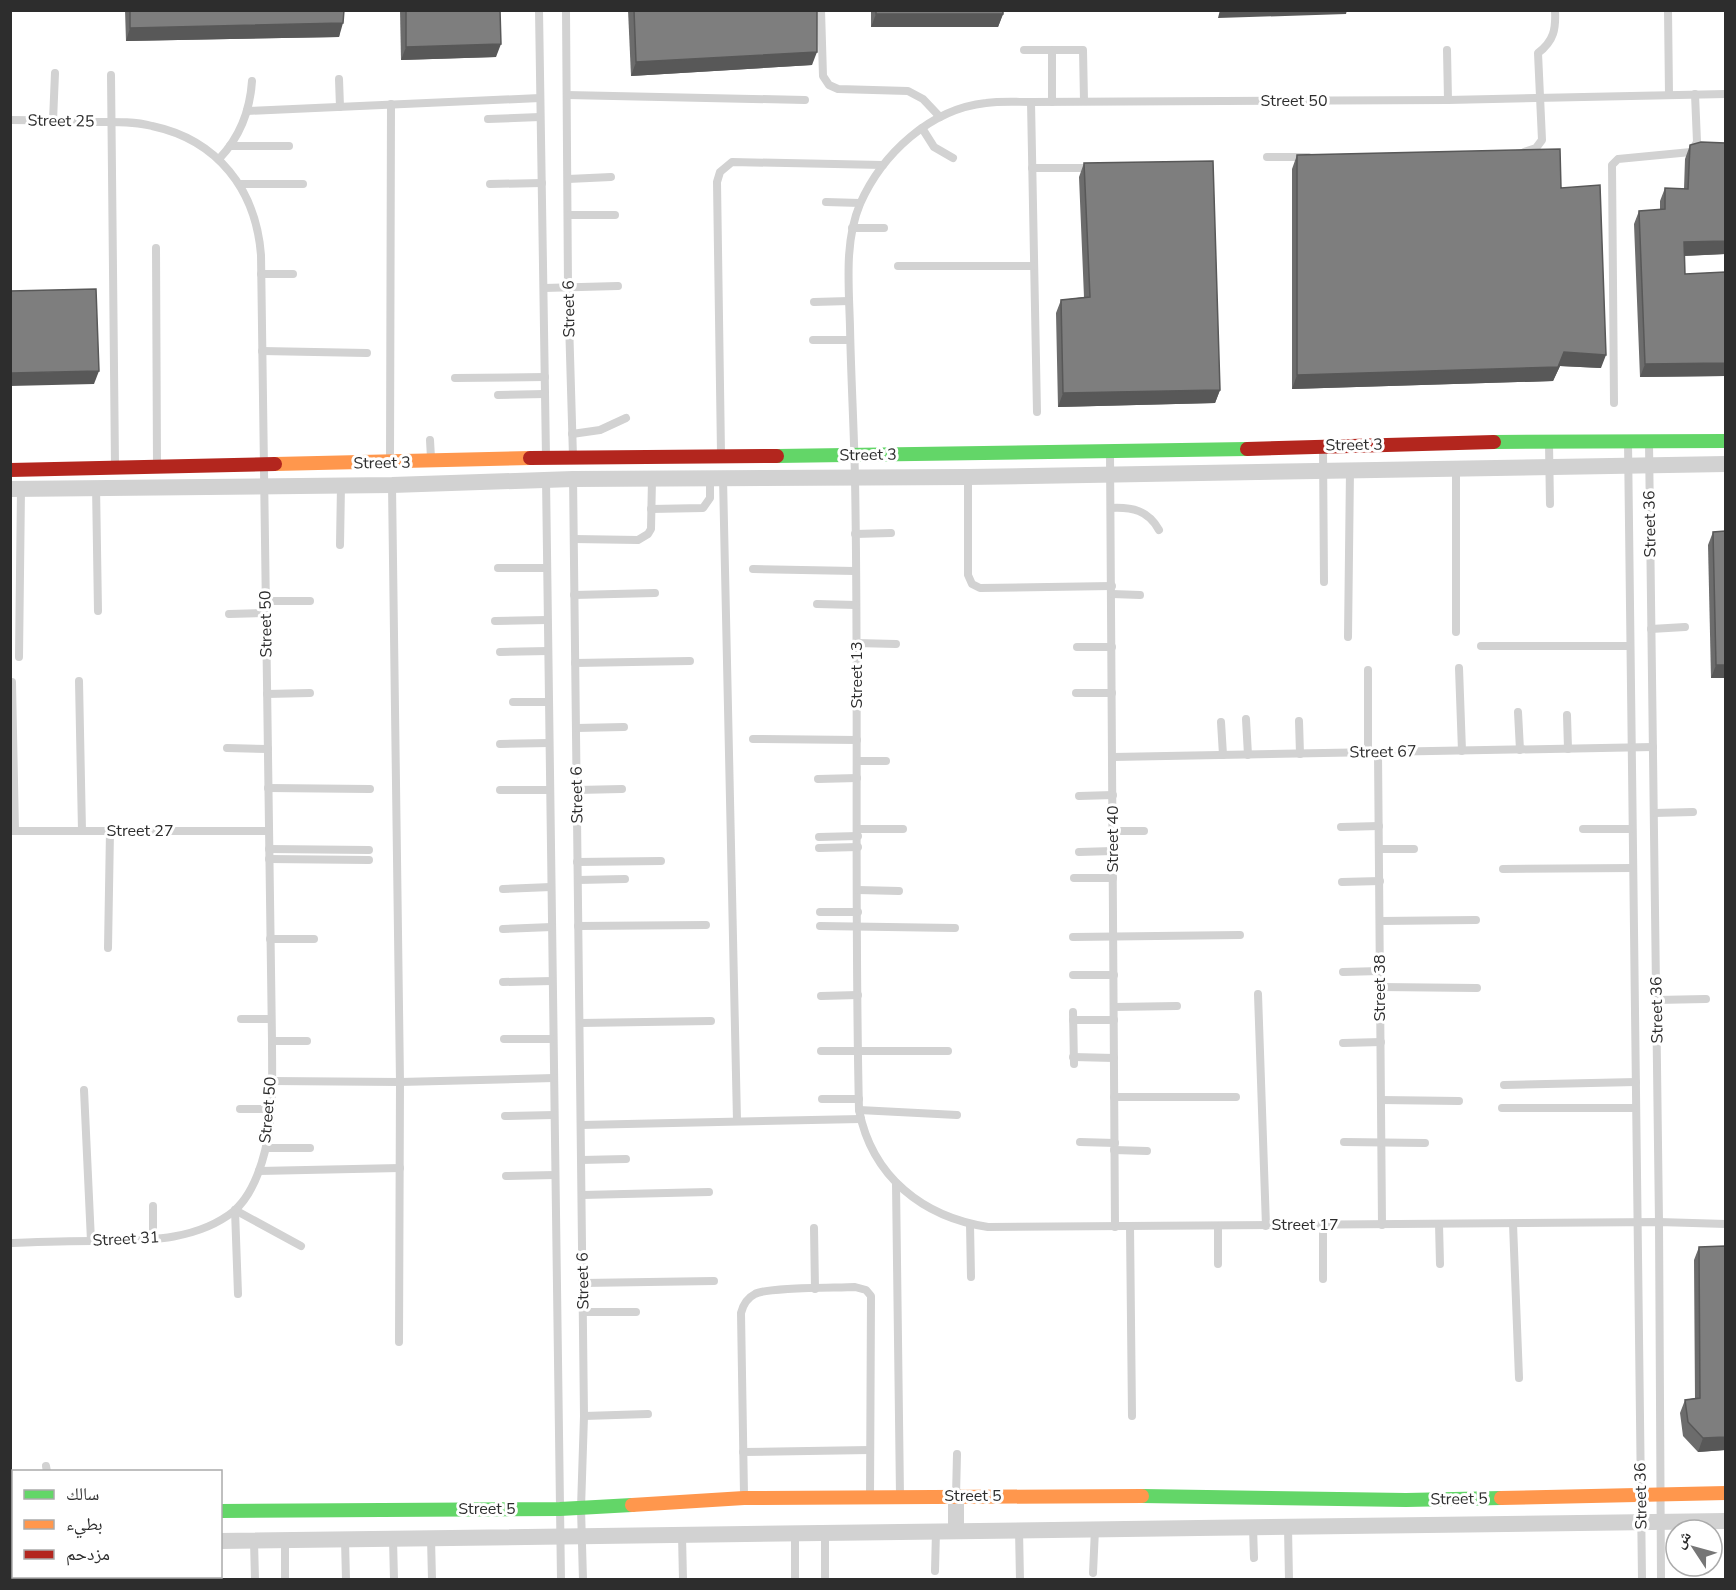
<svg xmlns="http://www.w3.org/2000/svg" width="1736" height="1590" viewBox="0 0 1736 1590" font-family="'Nunito Sans','Noto Naskh Arabic',sans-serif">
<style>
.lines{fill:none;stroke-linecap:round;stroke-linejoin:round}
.lane{stroke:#d2d2d2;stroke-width:8}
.street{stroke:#d2d2d2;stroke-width:16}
.fast{stroke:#63d668;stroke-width:14}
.slow{stroke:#ff974d;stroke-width:14}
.jam{stroke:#b3261e;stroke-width:14}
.wall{fill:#6c6c6c}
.shaded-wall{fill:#585858}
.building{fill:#7e7e7e;stroke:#585858;stroke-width:1.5}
.labels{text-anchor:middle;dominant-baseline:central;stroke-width:6;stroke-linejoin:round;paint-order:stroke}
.street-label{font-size:16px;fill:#2d2d2d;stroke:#fff}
</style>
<rect width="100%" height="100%" fill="#fff"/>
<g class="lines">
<!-- lane -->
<g class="lane">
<polyline points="539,10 546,457"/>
<polyline points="566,10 568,287 573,457"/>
<polyline points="821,10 823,76 829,85 838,89 908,91 923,99 940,117"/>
<polyline points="1668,10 1669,95"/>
<polyline points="1024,50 1083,50 1084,101"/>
<polyline points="1052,50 1052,102"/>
<polyline points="1447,50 1448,100"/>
<polyline points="111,75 115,465"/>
<polyline points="339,79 340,107"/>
<path d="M1726,94L1448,100L1031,102C1016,102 1001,101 986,103C930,109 882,154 860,204C844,242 849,287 850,327C851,378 854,428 855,479C859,689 854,900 859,1110C872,1177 923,1217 988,1227L1659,1222L1726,1224"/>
<polyline points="567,95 805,100"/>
<polyline points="1031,102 1037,412"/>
<polyline points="247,111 540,98"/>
<polyline points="488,119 540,117"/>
<path d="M10,120C38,120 65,121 93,122C112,122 133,121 152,126C218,140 256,190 261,255L272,1041C272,1077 274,1115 265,1151C260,1171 250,1197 234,1211C194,1243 140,1240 93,1241C65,1241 38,1242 10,1243"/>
<polyline points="53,121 55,73"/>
<polyline points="922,128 934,147 953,158"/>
<polyline points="230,146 289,146"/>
<path d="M1524,152L1536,148L1542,140L1538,53C1554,41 1556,29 1555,10"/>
<polyline points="1267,157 1308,157"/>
<path d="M219,159C240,137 250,111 252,81"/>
<polyline points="1032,168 1092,168"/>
<polyline points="568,179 611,177"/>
<polyline points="240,184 303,184"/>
<polyline points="490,184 542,183"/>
<polyline points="826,202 860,203"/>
<polyline points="568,215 615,215"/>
<polyline points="852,228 884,228"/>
<polyline points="156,248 157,466"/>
<polyline points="898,266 1034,266"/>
<polyline points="261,274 293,274"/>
<polyline points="544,288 618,286"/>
<polyline points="814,302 849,301"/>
<polyline points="813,340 850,340"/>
<polyline points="262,351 367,353"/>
<polyline points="455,378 545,377"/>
<polyline points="498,395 545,394"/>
<polyline points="1614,403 1612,165 1618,159 1691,152 1697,142 1695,94"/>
<polyline points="572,434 600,430 626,418"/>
<polyline points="430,440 431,458"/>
<polyline points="1628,442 1642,1580"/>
<polyline points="1649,443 1659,1222 1661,1580"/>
<polyline points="1549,444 1550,504"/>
<polyline points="1323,449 1324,582"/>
<polyline points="721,453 717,182 720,172 732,162 883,165"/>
<polyline points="1110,453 1115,1227"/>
<polyline points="390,459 391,104"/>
<polyline points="1456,468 1456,632"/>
<polyline points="573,476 584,1416 581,1508 583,1580"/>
<polyline points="968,477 968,575 972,584 980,588 1112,586"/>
<polyline points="723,478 737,1121"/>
<polyline points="546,479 561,1580"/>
<polyline points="96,485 98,611"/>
<polyline points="392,485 400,1082 399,1342"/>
<path d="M1111,508C1132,507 1148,510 1159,530"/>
<polyline points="651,509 703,508 710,498 710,479"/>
<polyline points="855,534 891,533"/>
<polyline points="574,539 638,540 648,534 651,529 652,479"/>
<polyline points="340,545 341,485"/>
<polyline points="498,568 547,568"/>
<polyline points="753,569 855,571"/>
<polyline points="1112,594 1140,595"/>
<polyline points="574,595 655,593"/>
<polyline points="266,601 310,601"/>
<polyline points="817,604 856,605"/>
<polyline points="229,614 266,613"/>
<polyline points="495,621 547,620"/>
<polyline points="1651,629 1685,627"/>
<polyline points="1348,637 1350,470"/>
<polyline points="856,643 896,644"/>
<polyline points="1481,646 1630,646"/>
<polyline points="1077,647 1112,647"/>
<polyline points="500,652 548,651"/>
<polyline points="19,657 21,489"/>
<polyline points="575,663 690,661"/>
<polyline points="1459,668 1462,751"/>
<polyline points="1368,670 1368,752"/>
<polyline points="79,681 82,831"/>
<polyline points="12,682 15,831"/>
<polyline points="1076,693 1112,693"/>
<polyline points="267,694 310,693"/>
<polyline points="513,702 549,702"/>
<polyline points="1518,712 1520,750"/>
<polyline points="1567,715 1568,749"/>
<polyline points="1246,719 1248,755"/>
<polyline points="1299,721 1300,754"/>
<polyline points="1221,722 1223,755"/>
<polyline points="576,728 624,727"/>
<polyline points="753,739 857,740"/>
<polyline points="500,744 549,743"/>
<polyline points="227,748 268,749"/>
<polyline points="1378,752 1382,1225"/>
<polyline points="1113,757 1653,747"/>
<polyline points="857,761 886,761"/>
<polyline points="818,779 857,778"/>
<polyline points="268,788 370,789"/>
<polyline points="500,790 550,790"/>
<polyline points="577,790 622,789"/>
<polyline points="1079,796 1113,795"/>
<polyline points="1654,813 1693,812"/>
<polyline points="1341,827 1379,826"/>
<polyline points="858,829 903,829"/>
<polyline points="1583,829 1632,829"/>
<polyline points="10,831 269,831"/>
<polyline points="1113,831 1144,831"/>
<polyline points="819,837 858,836"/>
<polyline points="819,848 858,847"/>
<polyline points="269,849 369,850"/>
<polyline points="1379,849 1414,849"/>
<polyline points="1079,852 1113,851"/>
<polyline points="269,859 369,860"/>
<polyline points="577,862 661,861"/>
<polyline points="1503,869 1633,868"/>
<polyline points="1074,878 1113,878"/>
<polyline points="578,880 625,879"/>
<polyline points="1342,882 1380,881"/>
<polyline points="503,889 551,887"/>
<polyline points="858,890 899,891"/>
<polyline points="820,912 858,912"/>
<polyline points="1380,921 1476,920"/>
<polyline points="578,926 706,925"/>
<polyline points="820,926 955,928"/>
<polyline points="503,929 552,927"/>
<polyline points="1073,937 1240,935"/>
<polyline points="270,939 314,939"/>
<polyline points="108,948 110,831"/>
<polyline points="1343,972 1380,971"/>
<polyline points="1073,975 1114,975"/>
<polyline points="503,982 552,981"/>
<polyline points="1380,987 1477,988"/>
<polyline points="1258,994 1266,1226"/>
<polyline points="821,996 858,995"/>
<polyline points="1656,1000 1706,999"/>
<polyline points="1114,1007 1177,1006"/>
<polyline points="1073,1012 1074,1064"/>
<polyline points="241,1019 271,1019"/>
<polyline points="1073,1020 1114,1020"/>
<polyline points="580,1023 711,1021"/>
<polyline points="504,1039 553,1039"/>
<polyline points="272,1041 307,1041"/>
<polyline points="1343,1043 1381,1042"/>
<polyline points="821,1051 948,1051"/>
<polyline points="1073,1057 1114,1058"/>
<polyline points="272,1081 400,1082 554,1078"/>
<polyline points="1504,1085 1636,1082"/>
<polyline points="84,1090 91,1241"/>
<polyline points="1114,1097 1236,1097"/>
<polyline points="822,1099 859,1099"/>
<polyline points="1381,1100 1459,1101"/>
<polyline points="1502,1108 1636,1108"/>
<polyline points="240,1109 271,1109"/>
<polyline points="859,1110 957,1115"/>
<polyline points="505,1116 554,1115"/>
<polyline points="581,1125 861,1119"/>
<polyline points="1080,1142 1115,1143"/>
<polyline points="1344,1142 1425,1143"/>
<polyline points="266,1148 310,1148"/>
<polyline points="1114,1150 1147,1151"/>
<polyline points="581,1160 626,1159"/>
<polyline points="259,1171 400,1168"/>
<polyline points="506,1176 555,1175"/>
<polyline points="896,1183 900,1496"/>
<polyline points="582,1195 709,1192"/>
<polyline points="153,1206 153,1239"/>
<polyline points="235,1210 238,1294"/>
<polyline points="235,1210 301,1246"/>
<polyline points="970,1224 971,1277"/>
<polyline points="1439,1224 1440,1264"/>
<polyline points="1513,1224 1519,1378"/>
<polyline points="1130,1226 1132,1416"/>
<polyline points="1218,1226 1218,1264"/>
<polyline points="814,1228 815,1289"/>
<polyline points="1323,1279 1323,1225"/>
<polyline points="583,1283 714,1281"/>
<polyline points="583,1312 636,1312"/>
<polyline points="584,1416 648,1414"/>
<polyline points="743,1452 870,1450"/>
<polyline points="46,1466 47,1472"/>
<path d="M744,1495L741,1313C743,1305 747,1298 755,1294C767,1287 836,1288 855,1287L866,1290L871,1296L870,1496"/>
<polyline points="956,1496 957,1454"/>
<polyline points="1253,1527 1254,1558"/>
<polyline points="1288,1527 1289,1580"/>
<polyline points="1019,1530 1020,1580"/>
<polyline points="795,1533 795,1580"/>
<polyline points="682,1535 683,1580"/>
<polyline points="431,1538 432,1580"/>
<polyline points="393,1539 394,1580"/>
<polyline points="285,1540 285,1580"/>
<polyline points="345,1540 346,1580"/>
<polyline points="254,1541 255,1580"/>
<polyline points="935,1571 936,1531"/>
<polyline points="1093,1573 1095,1529"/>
<polyline points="54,1576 55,1580"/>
<polyline points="121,1576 121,1580"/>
<polyline points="159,1576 159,1580"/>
<polyline points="209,1576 209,1580"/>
<polyline points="825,1577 825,1533"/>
</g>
<!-- street -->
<g class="street">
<polyline points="10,489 392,485 573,479 968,477 1726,464"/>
<polyline points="10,1513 14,1513"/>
<polyline points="956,1531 956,1496"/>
<polyline points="220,1541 1726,1521"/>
<polyline points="10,1544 14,1544"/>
</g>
<!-- fast -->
<g class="fast">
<polyline points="1494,442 1726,441"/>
<polyline points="777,456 1247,449"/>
<polyline points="1142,1496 1406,1500 1501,1498"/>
<polyline points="220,1511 560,1509 632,1505"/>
</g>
<!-- slow -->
<g class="slow">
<polyline points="275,464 530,458"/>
<polyline points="1501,1498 1726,1493"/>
<polyline points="632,1505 744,1498 1142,1496"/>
</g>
<!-- jam -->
<g class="jam">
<polyline points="1247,449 1494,442"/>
<polyline points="530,458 777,456"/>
<polyline points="10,470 275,464"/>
</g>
</g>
<!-- wall -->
<g class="wall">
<polygon points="125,10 344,10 339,37 126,41"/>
<polygon points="400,10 500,10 496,57 401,60"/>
<polygon points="628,10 817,10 812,65 631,76"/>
<polygon points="871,10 1003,10 1003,14 998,27 871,27"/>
<polygon points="1725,143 1725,254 1685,256 1685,274 1725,272 1725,376 1640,377 1634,224 1639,211 1660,210 1660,201 1665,188 1684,189 1685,159 1690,145"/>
<polygon points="1297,155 1561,188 1601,368 1560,366 1553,381 1292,389 1292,169"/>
<polygon points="1084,163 1220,390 1215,403 1058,407 1056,313 1061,300 1084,297 1079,177"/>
<polygon points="1725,531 1725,678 1711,678 1708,545 1713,532"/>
<polygon points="1699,1247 1725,1450 1698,1452 1683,1436 1680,1413 1685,1400 1695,1398 1694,1260"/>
</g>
<!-- shaded-wall -->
<g class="shaded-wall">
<polygon points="1220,10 1347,10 1346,14 1218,18"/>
<polygon points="876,14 1003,14 998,27 871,27"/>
<polygon points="343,23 339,37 126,41 130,28"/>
<polygon points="501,44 496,57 401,60 406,47"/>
<polygon points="817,52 812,65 631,76 636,62"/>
<polygon points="1725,241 1725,254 1680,256 1684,242"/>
<polygon points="1564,352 1606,355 1601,368 1560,366 1553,381 1292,389 1297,375"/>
<polygon points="1725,363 1725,376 1640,377 1645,364"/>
<polygon points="99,371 94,384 10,386 10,373"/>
<polygon points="1220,390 1215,403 1058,407 1063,393"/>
<polygon points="1716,665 1725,665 1725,678 1711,678"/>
<polygon points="1725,1437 1725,1450 1698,1452 1703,1438"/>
</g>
<!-- building -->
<g class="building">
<polygon points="130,10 344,10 343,23 130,28"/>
<polygon points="406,10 500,10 501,44 406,47"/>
<polygon points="634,10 817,10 817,52 636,62"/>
<rect x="876" y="10" width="127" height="4"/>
<polygon points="1701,142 1725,143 1725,241 1684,242 1685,274 1725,272 1725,363 1645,364 1639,211 1665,209 1665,188 1688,189 1690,145"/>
<polygon points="1560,149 1561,188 1600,185 1606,355 1564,352 1558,367 1297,375 1297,155"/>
<polygon points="1213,161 1220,390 1063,393 1061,300 1090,297 1084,163"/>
<polygon points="96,289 99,371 10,373 10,291"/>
<polygon points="1725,531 1725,665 1716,665 1713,532"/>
<polygon points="1725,1246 1725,1437 1703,1438 1688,1422 1685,1400 1700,1398 1699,1247"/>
</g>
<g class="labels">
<!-- street labels -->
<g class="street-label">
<text x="1294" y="101">Street 50</text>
<text transform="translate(61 121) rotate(1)">Street 25</text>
<text transform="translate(569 309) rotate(-91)">Street 6</text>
<text transform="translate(1354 445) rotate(-1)">Street 3</text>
<text transform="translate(868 455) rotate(-1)">Street 3</text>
<text transform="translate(382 463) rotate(-1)">Street 3</text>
<text transform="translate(1650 524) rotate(-91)">Street 36</text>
<text transform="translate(266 624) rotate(-91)">Street 50</text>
<text transform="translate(857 675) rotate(-90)">Street 13</text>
<text transform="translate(1383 752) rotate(-1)">Street 67</text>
<text transform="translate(577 795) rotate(-91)">Street 6</text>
<text x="140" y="831">Street 27</text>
<text transform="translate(1113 839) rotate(-90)">Street 40</text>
<text transform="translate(1380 988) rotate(-90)">Street 38</text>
<text transform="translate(1657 1010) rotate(-91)">Street 36</text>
<text transform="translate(268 1110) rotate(-85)">Street 50</text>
<text x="1305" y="1225">Street 17</text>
<text transform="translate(126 1239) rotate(-3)">Street 31</text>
<text transform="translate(583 1281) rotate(-91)">Street 6</text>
<text x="973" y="1496">Street 5</text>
<text transform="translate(1641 1496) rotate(-91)">Street 36</text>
<text transform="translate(1459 1499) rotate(-1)">Street 5</text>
<text x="487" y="1509">Street 5</text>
</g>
</g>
<!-- border -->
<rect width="1736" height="1590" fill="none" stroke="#2d2d2d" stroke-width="24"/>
<!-- legend -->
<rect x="12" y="1470" width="210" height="108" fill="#ffffff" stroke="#ababab" stroke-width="1.5"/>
<rect x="24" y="1490" width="30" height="9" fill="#63d668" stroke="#ababab" stroke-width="1.5"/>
<text x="66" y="1500" font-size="18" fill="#2d2d2d">سالك</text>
<rect x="24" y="1520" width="30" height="9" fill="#ff974d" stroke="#ababab" stroke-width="1.5"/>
<text x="66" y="1530" font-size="18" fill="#2d2d2d">بطيء</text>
<rect x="24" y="1550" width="30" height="9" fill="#b3261e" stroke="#ababab" stroke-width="1.5"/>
<text x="66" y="1560" font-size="18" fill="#2d2d2d">مزدحم</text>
<!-- north arrow -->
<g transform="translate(1694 1548) rotate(306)"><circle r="28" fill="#ffffff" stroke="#ababab" stroke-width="1.5"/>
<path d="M0-4.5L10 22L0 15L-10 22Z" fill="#767676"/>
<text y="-9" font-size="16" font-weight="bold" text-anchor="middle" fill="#2d2d2d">ش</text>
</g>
</svg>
